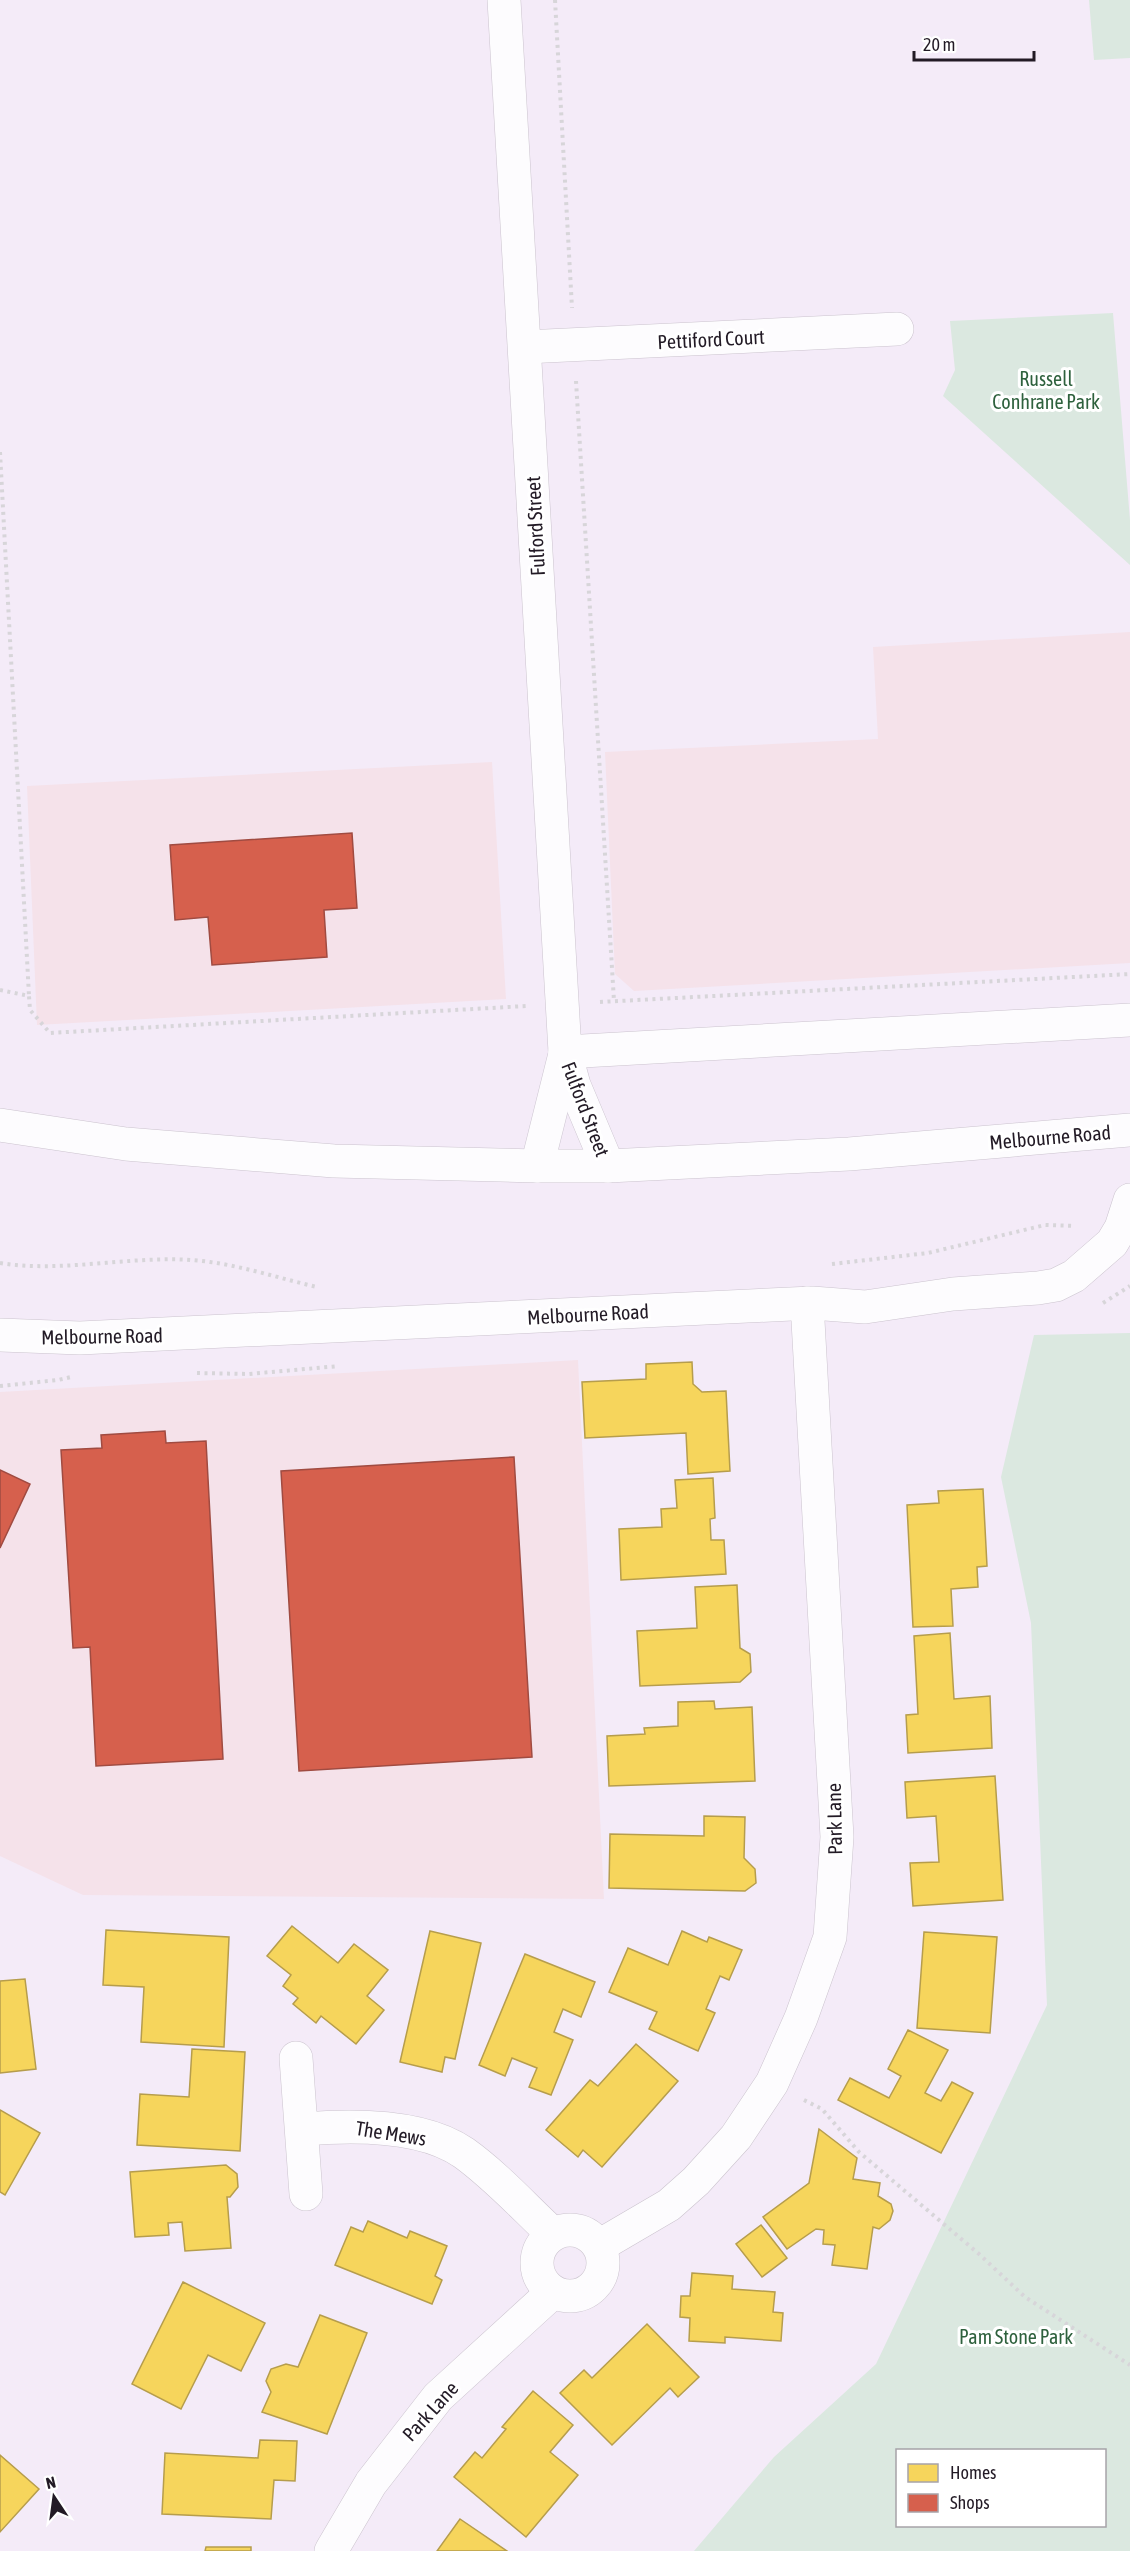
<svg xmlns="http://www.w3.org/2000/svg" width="1130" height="2551" viewBox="0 0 1130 2551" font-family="'Asap Condensed',sans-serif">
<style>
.commercial{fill:#f5e2ea}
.green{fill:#dbe8e0;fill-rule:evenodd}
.homes{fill:#f6d55c;stroke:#b69d4c;stroke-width:1.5}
.shops{fill:#d6604d;stroke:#a04b41;stroke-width:1.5}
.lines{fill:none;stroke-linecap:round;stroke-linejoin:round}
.street-casing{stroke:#cbc3ce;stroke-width:34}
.secondary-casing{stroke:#cbc3ce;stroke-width:34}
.path{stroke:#d7d5d9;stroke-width:4;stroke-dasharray:3 4.5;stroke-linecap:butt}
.street{stroke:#fdfcfe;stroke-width:33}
.secondary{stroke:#fdfcfe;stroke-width:33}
.labels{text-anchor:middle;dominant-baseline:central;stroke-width:6;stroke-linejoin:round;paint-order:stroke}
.street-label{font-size:20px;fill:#221a25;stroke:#fff}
.park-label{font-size:20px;fill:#2e613d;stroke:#fff}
</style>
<rect width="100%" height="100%" fill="#f4ebf8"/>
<!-- commercial -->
<g class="commercial">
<polygon points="1130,632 1130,963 634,991 615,974 605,752 878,739 873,647"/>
<polygon points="492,762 506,999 37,1025 27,786"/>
<polygon points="578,1360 604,1899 83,1895 0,1856 0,1392"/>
</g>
<!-- green -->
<g class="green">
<polygon points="1089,0 1130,0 1130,58 1094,60"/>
<polygon points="1113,313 1130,520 1130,565 943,396 955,370 950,321"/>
<path d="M1130,1333V2551H694L774,2457L876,2364L1047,2005L1031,1623L1001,1477L1034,1335ZM898,2450H1104V2526H898Z"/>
</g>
<!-- homes -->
<g class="homes">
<polygon points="692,1362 693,1384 702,1392 726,1391 730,1471 688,1474 686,1433 585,1438 582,1382 646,1379 646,1364"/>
<polygon points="713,1478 715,1518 710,1519 711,1540 724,1540 726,1574 621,1580 619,1529 662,1527 661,1509 677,1508 675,1480"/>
<polygon points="983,1489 987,1566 977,1567 978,1587 951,1589 953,1626 913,1627 907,1505 939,1503 938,1491"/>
<polygon points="737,1585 740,1648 750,1654 751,1672 740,1682 640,1686 637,1631 697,1628 695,1587"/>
<polygon points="950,1633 954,1699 990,1696 992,1748 908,1753 906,1715 918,1714 914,1636"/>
<polygon points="714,1701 715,1709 752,1707 755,1781 609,1786 607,1736 645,1734 644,1728 678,1726 678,1702"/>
<polygon points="995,1776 1003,1900 913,1906 910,1863 939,1862 936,1816 907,1818 905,1782"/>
<polygon points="704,1816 745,1817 744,1858 755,1869 756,1883 745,1891 609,1888 610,1834 704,1836"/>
<polygon points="292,1926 338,1963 354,1944 388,1970 367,1996 384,2010 356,2044 321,2016 316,2023 293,2004 298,1998 283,1986 291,1975 267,1956"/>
<polygon points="106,1930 229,1937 224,2047 141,2042 144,1987 103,1985"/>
<polygon points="430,1931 481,1943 455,2059 445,2057 442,2072 400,2062"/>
<polygon points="682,1931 707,1942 709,1937 742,1950 729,1980 720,1976 706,2009 715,2013 698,2051 649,2029 657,2012 609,1992 628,1948 668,1965"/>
<polygon points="924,1932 997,1937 990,2033 917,2028"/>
<polygon points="525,1954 595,1982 581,2017 563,2009 554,2032 573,2040 551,2095 529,2087 537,2068 512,2058 505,2076 479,2065"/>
<polygon points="25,1979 36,2069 0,2073 0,1981"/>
<polygon points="908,2030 948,2050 925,2093 941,2101 952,2082 973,2093 941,2153 838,2100 850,2078 889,2098 901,2076 888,2069"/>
<polygon points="636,2044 678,2081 602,2167 583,2150 578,2157 546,2130 590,2080 598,2086"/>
<polygon points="192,2049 245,2052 240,2151 137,2145 140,2094 189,2097"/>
<polygon points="0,2110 40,2133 5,2195 0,2192"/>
<polygon points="819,2129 857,2158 853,2179 880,2183 878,2196 891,2204 893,2211 890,2220 879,2229 873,2227 867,2269 832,2265 835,2245 823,2244 824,2230 816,2229 787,2249 763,2217 809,2183"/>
<polygon points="226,2165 237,2174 238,2187 230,2197 227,2197 231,2248 185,2251 182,2222 168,2223 169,2235 135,2237 130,2172"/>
<polygon points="368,2221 407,2238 410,2231 447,2246 435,2276 442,2280 432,2304 335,2265 351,2227 363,2232"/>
<polygon points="761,2225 787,2258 762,2277 736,2244"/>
<polygon points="692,2273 733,2276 732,2289 775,2292 773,2312 783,2313 781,2341 725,2337 725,2343 689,2341 690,2318 680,2317 681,2296 690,2296"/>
<polygon points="183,2282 265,2323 241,2371 208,2355 181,2409 132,2384"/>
<polygon points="320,2315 367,2333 327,2434 262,2412 271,2392 266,2381 271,2369 286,2364 298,2367"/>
<polygon points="647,2324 699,2377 678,2397 670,2388 612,2445 560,2393 584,2370 592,2378"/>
<polygon points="533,2391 573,2425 550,2452 578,2475 526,2537 454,2477 475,2452 482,2458 506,2429 502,2427"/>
<polygon points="260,2440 297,2441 295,2481 274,2480 271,2519 162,2514 165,2453 258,2458"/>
<polygon points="0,2455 39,2489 0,2532"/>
<polygon points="460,2519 507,2551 437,2551"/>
<polygon points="206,2547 251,2547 251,2551 205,2551"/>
</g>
<!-- shops -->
<g class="shops">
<polygon points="352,833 357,908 324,910 327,957 212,965 208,917 175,920 170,845"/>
<polygon points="165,1431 166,1443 206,1441 223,1759 96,1766 90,1647 73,1648 61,1450 102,1448 101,1435"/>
<polygon points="514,1457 532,1757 299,1771 281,1471"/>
<polygon points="0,1470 30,1484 0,1548"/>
</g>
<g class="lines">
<!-- street casing -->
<g class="street-casing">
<g id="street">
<polyline points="504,0 565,1052 574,1085 608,1166"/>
<polyline points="525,347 897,329"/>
<polyline points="565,1052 1130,1020"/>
<polyline points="537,1166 565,1054"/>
<polyline points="0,1335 80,1338 812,1303 865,1307 953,1294 1038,1288 1056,1285 1074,1276 1112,1243 1121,1228 1130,1200"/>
<polyline points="296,2058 306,2194"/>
<path d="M303,2129C351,2125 423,2124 464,2153C496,2176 524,2207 553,2234"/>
<circle cx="570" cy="2263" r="33"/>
<polyline points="599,2246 669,2205 696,2181 736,2137 772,2083 801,2018 830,1937 837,1837 807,1303"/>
<polyline points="331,2551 371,2483 438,2397 553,2292"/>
</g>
</g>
<!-- secondary casing -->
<g class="secondary-casing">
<polyline id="secondary" points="0,1125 126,1144 334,1161 537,1166 608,1166 849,1154 1130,1130"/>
</g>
<!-- path -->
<g class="path">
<polyline points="555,0 572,308"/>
<polyline points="576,381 614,1001"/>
<polyline points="0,452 29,996"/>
<polyline points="0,990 29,996 30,1010 50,1033 526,1006"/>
<polyline points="600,1002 1130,974"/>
<path d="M0,1263C69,1274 141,1252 210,1262C246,1267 282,1279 317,1287"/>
<polyline points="832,1264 928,1253 1045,1225 1075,1226"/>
<polyline points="1103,1303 1130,1286"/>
<polyline points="197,1373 249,1374 339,1366"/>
<polyline points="0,1386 58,1380 71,1377"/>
<polyline points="804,2100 822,2109 859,2152 979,2254 1025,2297 1130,2365"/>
</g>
<!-- street -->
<use href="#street" class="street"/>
<!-- secondary -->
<use href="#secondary" class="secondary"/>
</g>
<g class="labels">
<!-- street labels -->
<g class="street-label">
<text transform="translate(711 339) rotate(-3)">Pettiford Court</text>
<text transform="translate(535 526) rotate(-93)">Fulford Street</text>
<text transform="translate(586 1109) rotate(69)">Fulford Street</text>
<text transform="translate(1050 1137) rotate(-5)">Melbourne Road</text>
<text transform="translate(588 1314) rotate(-3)">Melbourne Road</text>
<text transform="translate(102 1336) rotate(-1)">Melbourne Road</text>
<text transform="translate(834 1819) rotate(-91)">Park Lane</text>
<text transform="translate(391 2133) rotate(9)">The Mews</text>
<text transform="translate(430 2411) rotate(-48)">Park Lane</text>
</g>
<!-- park labels -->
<g class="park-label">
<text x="1046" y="378">Russell<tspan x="1046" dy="23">Conhrane Park</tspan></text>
<text x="1016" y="2336">Pam Stone Park</text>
</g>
</g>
<!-- legend -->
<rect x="896" y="2449" width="210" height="78" fill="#ffffff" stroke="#a7a3a8" stroke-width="1.5"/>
<rect x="908" y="2464" width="30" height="18" fill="#f6d55c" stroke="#a7a3a8" stroke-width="1.5"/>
<text x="950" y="2479" font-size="18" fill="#221a25">Homes</text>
<rect x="908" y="2494" width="30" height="18" fill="#d6604d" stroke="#a7a3a8" stroke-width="1.5"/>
<text x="950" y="2509" font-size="18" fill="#221a25">Shops</text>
<!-- north arrow -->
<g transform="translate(54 2497) rotate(347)" stroke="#ffffff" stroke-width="4.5" paint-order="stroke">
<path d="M0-4.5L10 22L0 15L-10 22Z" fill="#221a25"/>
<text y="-9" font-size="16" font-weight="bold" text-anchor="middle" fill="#221a25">N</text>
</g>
<!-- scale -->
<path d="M914 51v9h120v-9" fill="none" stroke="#221a25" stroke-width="3"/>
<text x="923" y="51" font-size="18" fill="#221a25" stroke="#ffffff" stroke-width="4.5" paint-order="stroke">20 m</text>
</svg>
